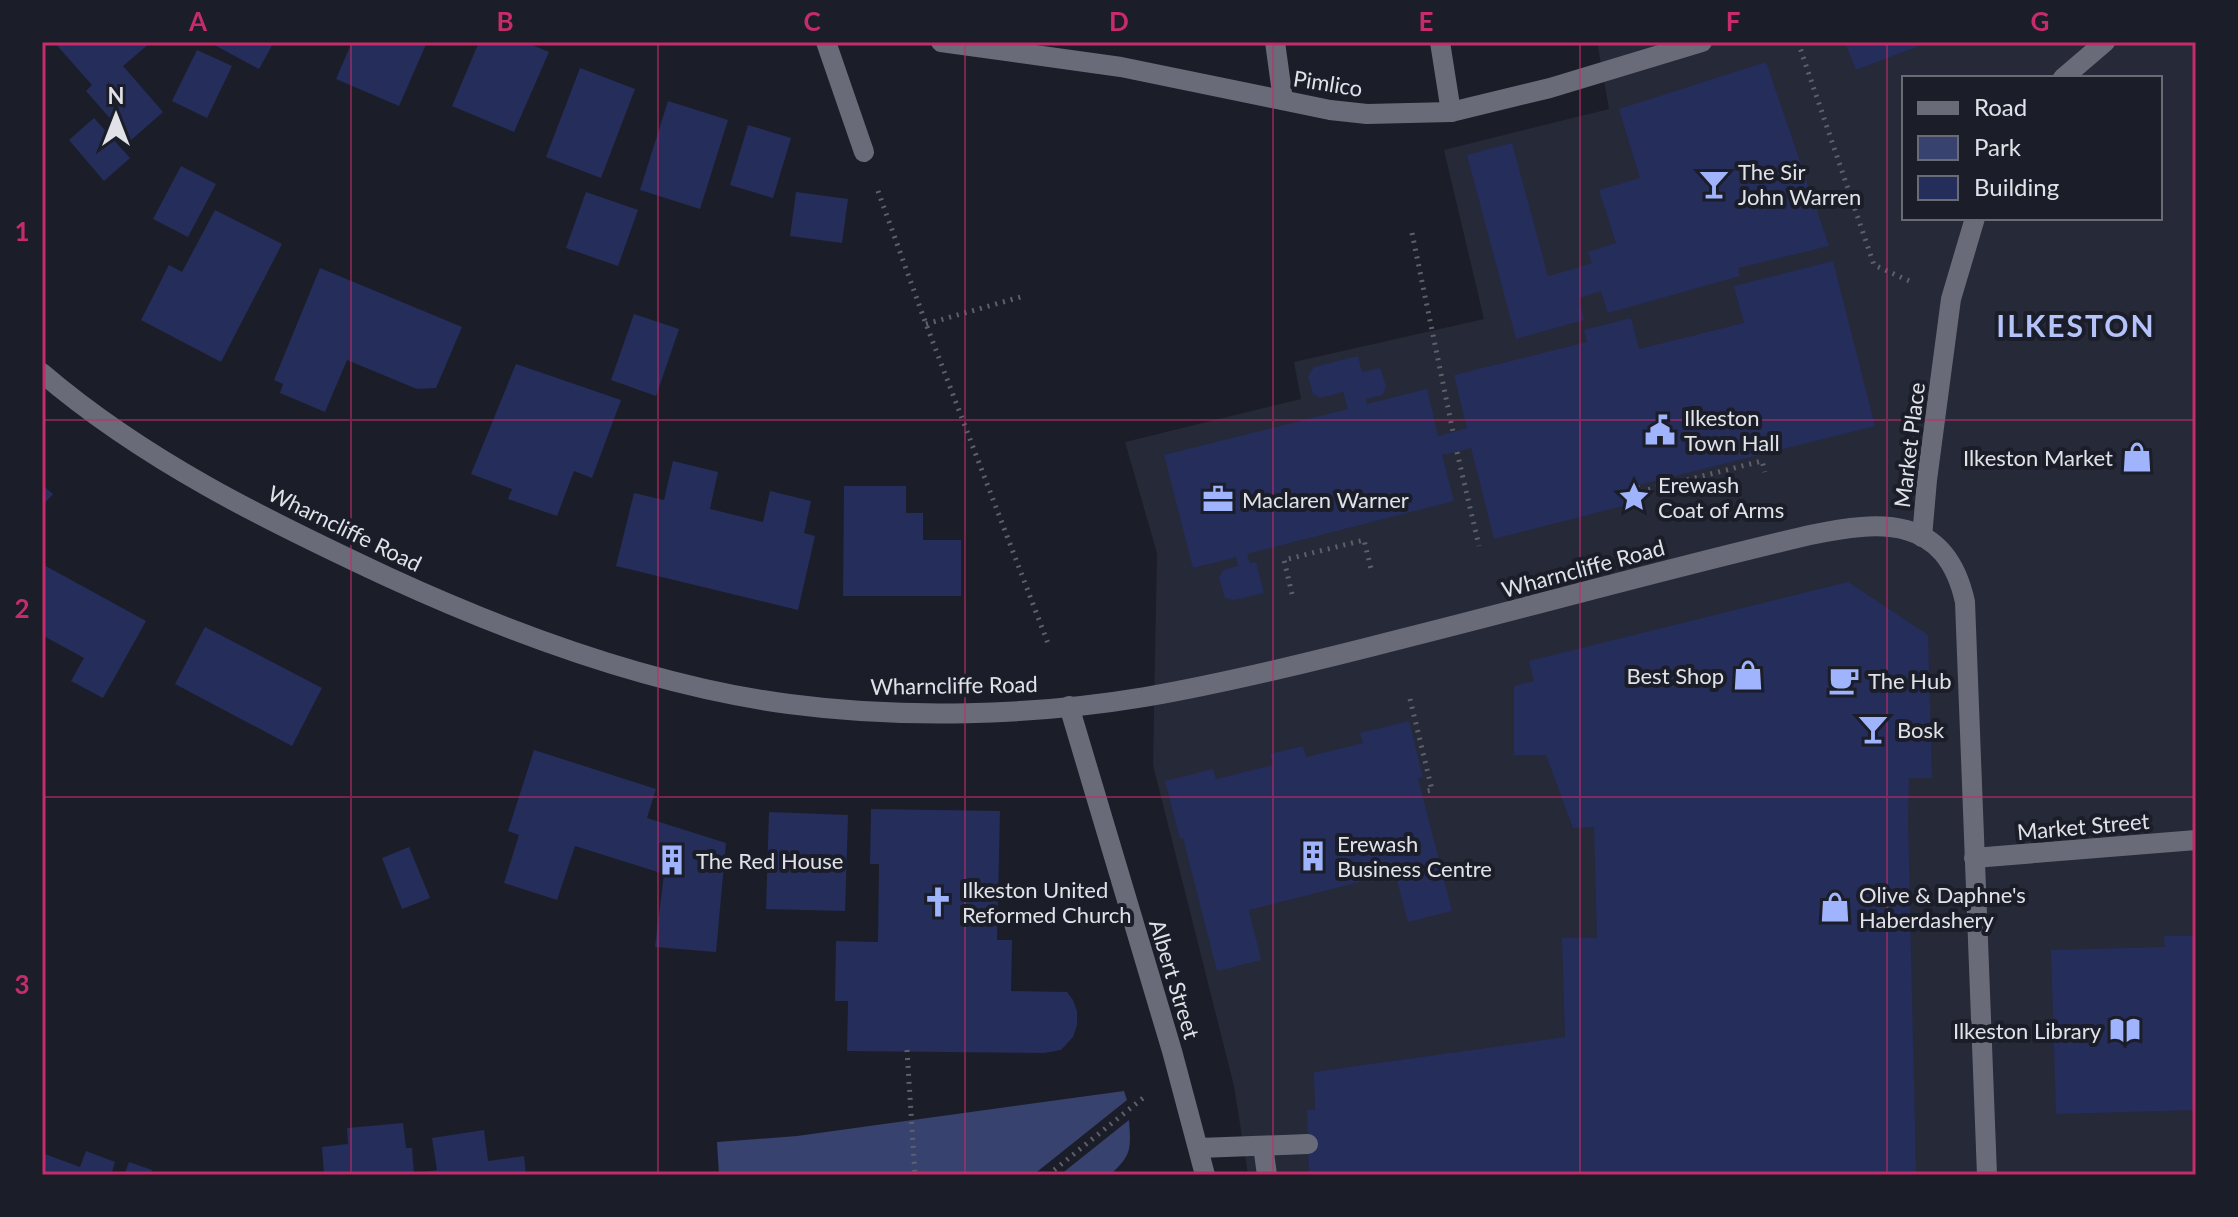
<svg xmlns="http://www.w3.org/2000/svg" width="2238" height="1217" viewBox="0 0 2238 1217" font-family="Lato,sans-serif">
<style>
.built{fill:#252938;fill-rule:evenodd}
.green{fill:#38426f}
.building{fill:#252d5b}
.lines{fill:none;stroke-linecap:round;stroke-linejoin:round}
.path{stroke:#5e6069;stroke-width:5;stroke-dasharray:2 6;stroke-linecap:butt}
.lane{stroke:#696c78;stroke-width:20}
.street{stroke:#696c78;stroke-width:20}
.secondary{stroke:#696c78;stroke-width:20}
.grid{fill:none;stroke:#c52c69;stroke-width:2;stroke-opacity:0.55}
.labels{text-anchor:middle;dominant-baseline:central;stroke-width:8;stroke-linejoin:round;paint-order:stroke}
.street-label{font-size:22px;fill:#e0e2e8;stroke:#1b1e28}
.poi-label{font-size:22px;fill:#e0e2e8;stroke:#1b1e28;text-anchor:start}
.district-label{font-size:30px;font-weight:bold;letter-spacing:2px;fill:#b4c3fa;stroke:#1b1e28}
.neatline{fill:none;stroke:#c52c69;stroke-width:3}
.grid-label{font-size:26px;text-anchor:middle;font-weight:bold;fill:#c52c69}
</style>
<rect width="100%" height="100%" fill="#1b1e28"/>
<!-- built -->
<path class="built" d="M1597,42H2196V1175H1248L1234,1086L1153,765L1157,553L1125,442L1301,399L1294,362L1484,319L1444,150L1609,109ZM1904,78H2160V218H1904Z"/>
<!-- green -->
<g class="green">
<polygon points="1124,1091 1127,1100 1033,1175 719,1175 717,1142 797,1136"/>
<path d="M1129,1120C1131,1148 1132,1155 1111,1174L1060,1175Z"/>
</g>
<!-- building -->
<g class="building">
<polygon points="54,42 151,42 123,66 163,112 130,141 86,91 92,85"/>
<polygon points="209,42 274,42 259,69"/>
<polygon points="352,42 427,42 399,106 336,79"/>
<polygon points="479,42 525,42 549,52 514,132 452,106"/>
<polygon points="1845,42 1929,42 1856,70"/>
<polygon points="197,50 232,66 207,118 172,101"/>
<polygon points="1766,62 1829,246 1738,268 1740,276 1608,313 1601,291 1579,298 1584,320 1516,339 1467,155 1512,143 1548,276 1570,270 1592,263 1588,252 1616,243 1599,190 1640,178 1619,109"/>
<polygon points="580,68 635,89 601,178 546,157"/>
<polygon points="668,101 728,120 700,209 640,190"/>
<polygon points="94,118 130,158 104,181 69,140"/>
<polygon points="748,125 791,138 773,198 730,185"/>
<polygon points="181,166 216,184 188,237 153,219"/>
<polygon points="586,192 638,210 618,266 566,248"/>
<polygon points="796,192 848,199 842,243 790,236"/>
<polygon points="215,210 282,244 221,362 141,320 169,265 182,272"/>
<polygon points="1833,261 1875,426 1631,487 1635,503 1494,539 1471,448 1442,455 1454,501 1247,554 1250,563 1256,562 1264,593 1234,600 1225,598 1219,578 1223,570 1238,566 1236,557 1193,568 1164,455 1348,409 1343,392 1320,398 1313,394 1308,376 1314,367 1358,356 1362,372 1380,368 1386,386 1383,395 1366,399 1367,404 1427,389 1438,436 1467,428 1454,375 1587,342 1584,330 1631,318 1639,349 1744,323 1734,286"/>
<polygon points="320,268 462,327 436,388 417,389 347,360 325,412 280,393 283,384 274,380"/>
<polygon points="634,314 679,329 656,396 611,380"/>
<polygon points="516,364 621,400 592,478 574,471 557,516 508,499 512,489 471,474"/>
<polygon points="673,461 718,472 710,509 763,522 770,491 811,501 804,533 815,536 798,610 616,566 634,493 664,500"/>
<polygon points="42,485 53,494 42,506"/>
<polygon points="844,486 906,486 906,513 923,513 923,540 961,540 961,596 843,596"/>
<polygon points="42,564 146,621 103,698 71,681 84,658 42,635"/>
<polygon points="1848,582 1928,635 1932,778 1909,778 1908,819 1916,1175 1309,1175 1307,1110 1315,1110 1314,1072 1565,1037 1562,938 1597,938 1594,827 1573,828 1546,755 1514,755 1514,686 1534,681 1529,661"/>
<polygon points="205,627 322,688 292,746 175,684"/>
<polygon points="1409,721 1423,777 1418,778 1452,911 1408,922 1395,873 1249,910 1261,960 1217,971 1183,838 1180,839 1165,781 1213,769 1216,779 1273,765 1270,754 1303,746 1306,757 1363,743 1360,733"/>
<polygon points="534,750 656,789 647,818 726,843 716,952 655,947 664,874 575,846 557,900 504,883 519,835 508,831"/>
<polygon points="871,809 1000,811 997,940 1012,940 1011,991 1067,992 1073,1000 1077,1011 1077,1025 1073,1037 1061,1050 1044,1053 847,1051 848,1001 835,1001 836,941 878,942 879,864 870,864"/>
<polygon points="769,812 848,815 845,911 766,909"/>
<polygon points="409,847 430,898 402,909 382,858"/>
<polygon points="2164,936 2196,936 2196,1110 2056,1114 2051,950 2165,947"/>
<polygon points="403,1123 406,1148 412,1148 414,1175 324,1175 322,1147 348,1144 347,1128"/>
<polygon points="484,1130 488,1161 524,1156 526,1175 425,1175 424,1172 437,1170 432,1138"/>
<polygon points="86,1151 115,1162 111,1175 42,1175 42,1153 80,1167"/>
<polygon points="129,1162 152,1170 150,1175 124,1175"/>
</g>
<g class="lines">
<!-- path -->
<g class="path">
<polyline points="1798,42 1874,265 1914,283"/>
<polyline points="878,191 926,324 1049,646"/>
<polyline points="1412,233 1453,432"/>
<polyline points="926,324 1024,296"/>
<polyline points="1457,452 1479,546"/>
<polyline points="1637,486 1639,492 1762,461 1765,472"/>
<polyline points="1292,594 1284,560 1364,540 1372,573"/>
<polyline points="1410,699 1432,790 1422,792"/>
<polyline points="907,1050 915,1175"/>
<polyline points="1048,1175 1143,1098"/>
</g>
<!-- lane -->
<g class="lane">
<polyline points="826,42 864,152"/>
<polyline points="1275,42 1283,100"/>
<polyline points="1440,42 1451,112"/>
<polyline points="1263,1146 1267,1175"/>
<polyline points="1199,1148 1308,1144"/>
</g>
<!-- street -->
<g class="street">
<polyline points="941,42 1121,67 1330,110 1367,114 1451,112 1550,88 1702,42"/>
<polyline points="2063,78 2105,42"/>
<polyline points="1922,537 1927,480 1951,299 1975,218"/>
<polyline points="1069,706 1172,1051 1205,1175"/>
<polyline points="1974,858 2196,840"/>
</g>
<!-- secondary -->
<path class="secondary" d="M42,373C145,461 266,520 388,577C512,634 653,686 789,704C903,719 1031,716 1145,697C1231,682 1316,661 1401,639C1537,605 1673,567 1810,535C1881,520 1946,515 1965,602L1987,1175"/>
</g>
<!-- grid -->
<path class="grid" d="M351,42V1175M658,42V1175M965,42V1175M1273,42V1175M1580,42V1175M1887,42V1175M42,420H2196M42,797H2196"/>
<!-- icons -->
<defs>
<g id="bar-bare" transform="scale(2.4)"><path d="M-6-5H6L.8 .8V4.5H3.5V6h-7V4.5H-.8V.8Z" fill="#a0b3fd" stroke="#1b1e28" stroke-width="2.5" paint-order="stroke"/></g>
<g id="civic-bare" transform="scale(2.4)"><path d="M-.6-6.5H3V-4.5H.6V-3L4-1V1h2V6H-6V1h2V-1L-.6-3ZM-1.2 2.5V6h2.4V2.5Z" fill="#a0b3fd" stroke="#1b1e28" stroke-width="2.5" paint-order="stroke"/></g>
<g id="shop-bare" transform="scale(2.4)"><path d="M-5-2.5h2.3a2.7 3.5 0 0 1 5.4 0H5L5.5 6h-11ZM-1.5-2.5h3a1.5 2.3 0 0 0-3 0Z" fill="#a0b3fd" stroke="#1b1e28" stroke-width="2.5" paint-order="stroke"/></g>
<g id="sight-bare" transform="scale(2.4)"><path d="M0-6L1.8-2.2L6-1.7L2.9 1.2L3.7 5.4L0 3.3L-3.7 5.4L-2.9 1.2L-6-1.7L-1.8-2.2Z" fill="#a0b3fd" stroke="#1b1e28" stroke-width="2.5" paint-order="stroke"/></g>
<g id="office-bare" transform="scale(2.4)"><path d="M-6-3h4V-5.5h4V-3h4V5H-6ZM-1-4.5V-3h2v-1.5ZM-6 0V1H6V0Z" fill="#a0b3fd" stroke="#1b1e28" stroke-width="2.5" paint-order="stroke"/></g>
<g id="cafe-bare" transform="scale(2.4)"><path d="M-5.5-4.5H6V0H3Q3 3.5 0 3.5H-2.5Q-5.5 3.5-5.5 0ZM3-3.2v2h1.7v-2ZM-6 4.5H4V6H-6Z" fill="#a0b3fd" stroke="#1b1e28" stroke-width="2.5" paint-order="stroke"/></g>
<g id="building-bare" transform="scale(2.4)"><path d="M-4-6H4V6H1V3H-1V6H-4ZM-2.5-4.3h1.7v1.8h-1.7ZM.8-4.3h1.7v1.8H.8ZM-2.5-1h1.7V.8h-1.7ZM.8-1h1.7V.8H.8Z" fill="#a0b3fd" stroke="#1b1e28" stroke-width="2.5" paint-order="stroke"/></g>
<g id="church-bare" transform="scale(2.4)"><path d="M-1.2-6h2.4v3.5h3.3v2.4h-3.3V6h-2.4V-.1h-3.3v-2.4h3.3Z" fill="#a0b3fd" stroke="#1b1e28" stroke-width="2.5" paint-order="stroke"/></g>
<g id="library-bare" transform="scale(2.4)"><path d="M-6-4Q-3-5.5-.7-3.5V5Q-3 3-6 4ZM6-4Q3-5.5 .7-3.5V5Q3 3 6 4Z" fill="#a0b3fd" stroke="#1b1e28" stroke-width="2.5" paint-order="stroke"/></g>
</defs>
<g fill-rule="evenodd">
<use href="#bar-bare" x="1714" y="184"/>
<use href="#civic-bare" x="1660" y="430"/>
<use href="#shop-bare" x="2137" y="457"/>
<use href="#sight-bare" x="1634" y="497"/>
<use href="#office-bare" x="1218" y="499"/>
<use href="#shop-bare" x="1748" y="675"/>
<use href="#cafe-bare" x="1844" y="680"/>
<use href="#bar-bare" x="1873" y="729"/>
<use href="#building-bare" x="1313" y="856"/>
<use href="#building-bare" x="672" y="860"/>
<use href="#church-bare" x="938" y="902"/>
<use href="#shop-bare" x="1835" y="907"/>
<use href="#library-bare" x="2125" y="1030"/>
</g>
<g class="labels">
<!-- street labels -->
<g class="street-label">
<text transform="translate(1328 83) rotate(9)">Pimlico</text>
<text transform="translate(1909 445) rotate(-83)">Market Place</text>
<text transform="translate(345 528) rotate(26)">Wharncliffe Road</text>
<text transform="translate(1583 568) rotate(-15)">Wharncliffe Road</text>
<text transform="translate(954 685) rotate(-1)">Wharncliffe Road</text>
<text transform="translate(2083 826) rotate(-5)">Market Street</text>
<text transform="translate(1175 979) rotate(73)">Albert Street</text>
</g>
<!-- poi labels -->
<g class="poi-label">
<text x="1738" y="171">The Sir<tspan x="1738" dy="25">John Warren</tspan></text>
<text x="1684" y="417">Ilkeston<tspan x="1684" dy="25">Town Hall</tspan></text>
<text x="2113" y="457" text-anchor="end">Ilkeston Market</text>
<text x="1658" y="484">Erewash<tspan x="1658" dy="25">Coat of Arms</tspan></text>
<text x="1242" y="499">Maclaren Warner</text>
<text x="1724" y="675" text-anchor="end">Best Shop</text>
<text x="1868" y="680">The Hub</text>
<text x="1897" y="729">Bosk</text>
<text x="1337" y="843">Erewash<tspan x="1337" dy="25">Business Centre</tspan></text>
<text x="696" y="860">The Red House</text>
<text x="962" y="889">Ilkeston United<tspan x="962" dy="25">Reformed Church</tspan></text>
<text x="1859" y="894">Olive &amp; Daphne's<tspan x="1859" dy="25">Haberdashery</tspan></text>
<text x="2101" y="1030" text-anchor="end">Ilkeston Library</text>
</g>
<!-- district labels -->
<g class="district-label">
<text x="2076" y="325">ILKESTON</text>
</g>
</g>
<!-- border -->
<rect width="2238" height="1217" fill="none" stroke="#1b1e28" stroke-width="88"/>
<!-- legend -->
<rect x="1902" y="76" width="260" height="144" fill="#1b1e28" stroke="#6a6c75" stroke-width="2"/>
<rect x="1918" y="102" width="40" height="12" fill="#696c78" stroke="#6a6c75" stroke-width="2"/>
<text x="1974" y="116" font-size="24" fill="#e0e2e8">Road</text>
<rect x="1918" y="136" width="40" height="24" fill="#38426f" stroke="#6a6c75" stroke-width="2"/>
<text x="1974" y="156" font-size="24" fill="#e0e2e8">Park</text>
<rect x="1918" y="176" width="40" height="24" fill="#252d5b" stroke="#6a6c75" stroke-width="2"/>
<text x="1974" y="196" font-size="24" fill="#e0e2e8">Building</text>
<!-- north arrow -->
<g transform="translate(116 116)" stroke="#1b1e28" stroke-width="6" paint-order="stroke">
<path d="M0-6L14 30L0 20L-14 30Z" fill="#e0e2e8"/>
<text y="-12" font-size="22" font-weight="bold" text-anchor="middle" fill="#e0e2e8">N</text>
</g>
<rect x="44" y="44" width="2150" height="1129" class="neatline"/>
<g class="grid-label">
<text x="198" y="31">A</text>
<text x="505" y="31">B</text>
<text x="812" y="31">C</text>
<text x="1119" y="31">D</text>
<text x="1426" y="31">E</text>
<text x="1733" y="31">F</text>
<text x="2040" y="31">G</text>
<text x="22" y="241">1</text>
<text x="22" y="618">2</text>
<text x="22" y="994">3</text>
</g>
</svg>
